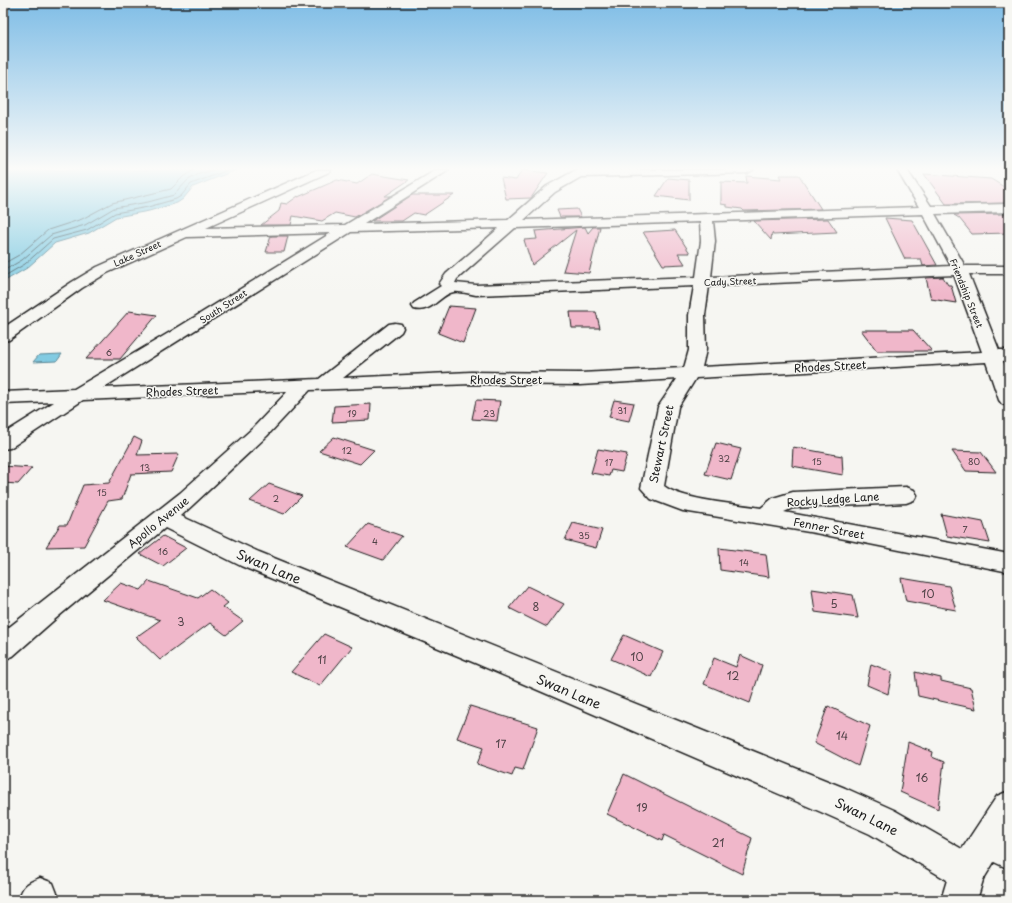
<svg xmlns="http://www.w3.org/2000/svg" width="1012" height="903" viewBox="0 0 1012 903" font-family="'Playpen Sans',sans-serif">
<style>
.water{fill:#82cbe2;stroke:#598593}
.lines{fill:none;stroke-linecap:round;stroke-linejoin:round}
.shore{stroke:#45626b;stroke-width:1}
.building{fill:#f0b7ca;stroke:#1c1c1c}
.minor-casing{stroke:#1c1c1c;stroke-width:3}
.minor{fill:#f6f6f2;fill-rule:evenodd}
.labels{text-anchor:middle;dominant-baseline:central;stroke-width:3;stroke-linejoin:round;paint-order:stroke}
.far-street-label{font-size:9px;fill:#1c1c1c;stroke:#f6f6f2}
.number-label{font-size:9px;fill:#514348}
.street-label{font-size:11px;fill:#1c1c1c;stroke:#f6f6f2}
.near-number-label{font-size:11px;fill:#514348}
.near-street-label{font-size:13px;fill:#1c1c1c;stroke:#f6f6f2}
</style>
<rect width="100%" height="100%" fill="#f6f6f2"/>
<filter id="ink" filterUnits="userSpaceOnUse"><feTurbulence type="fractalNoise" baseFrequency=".025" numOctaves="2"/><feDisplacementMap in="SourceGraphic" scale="8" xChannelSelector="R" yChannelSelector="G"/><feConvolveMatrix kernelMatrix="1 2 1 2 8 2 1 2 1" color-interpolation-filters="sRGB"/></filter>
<g filter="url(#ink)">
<!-- water -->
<g class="water">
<polygon points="3,170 236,170 193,187 183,199 177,203 149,211 116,217 89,233 55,243 27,268 3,282"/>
<polygon points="62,354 57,361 33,362 39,355"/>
</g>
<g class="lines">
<!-- shore -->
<g class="shore">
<polyline points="3,264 19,255 48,230 82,219 112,203 171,189 184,176 194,170"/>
<polyline points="3,271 22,260 51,235 85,225 114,208 148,202 174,195 188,180 199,174 213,170"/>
<polyline points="3,277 25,264 53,239 87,230 115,213 148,207 176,199 181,196 191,184 228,170"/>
</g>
</g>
<!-- building -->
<g class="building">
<polygon points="522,170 548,173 531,198 506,199 501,178 516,180"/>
<polygon points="372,174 409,180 385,196 391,196 355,217 335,213 322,221 293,216 291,225 261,225 279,211 281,203 287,204 298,196 298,197 337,180 357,184"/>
<polygon points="924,174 991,179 1009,190 1009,203 946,204"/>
<polygon points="779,175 799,175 821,209 744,211 742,209 727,207 727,205 721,204 721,182 747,183 746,176 781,179"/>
<polygon points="668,178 689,180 689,200 656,196"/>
<polygon points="412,195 454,195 424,215 414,213 402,221 372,221"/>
<polygon points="577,209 581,217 560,217 557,210"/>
<polygon points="1009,214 1009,233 972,234 959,218 954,215"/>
<polygon points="885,218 912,220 937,265 923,266 921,259 905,259"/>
<polygon points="828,219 837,232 773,235 772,233 771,240 754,221"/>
<polygon points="585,227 588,233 593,227 600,227 589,273 563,271 576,230 532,265 524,240 537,239 535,231"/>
<polygon points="675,230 690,253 678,253 685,264 663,265 643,232"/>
<polygon points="271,236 288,236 284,252 266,252"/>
<polygon points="943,277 948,285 951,285 956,303 931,299 926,278"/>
<polygon points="449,306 476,308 463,343 438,333"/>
<polygon points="129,311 157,315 120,359 86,359"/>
<polygon points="570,312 596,312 600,328 572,328"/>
<polygon points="861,330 913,330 932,351 877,351"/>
<polygon points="476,400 500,401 497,421 472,419"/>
<polygon points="614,400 634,403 629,421 609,417"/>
<polygon points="371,404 370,420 332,422 334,406"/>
<polygon points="134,437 142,441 137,455 179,454 171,472 131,474 122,499 108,501 84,546 46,547 60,525 67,525 83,485 109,483"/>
<polygon points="334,437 374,450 360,464 319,451"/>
<polygon points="716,443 741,449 731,480 705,474"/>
<polygon points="793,447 842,456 843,475 792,466"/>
<polygon points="598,449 627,454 622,472 611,470 609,476 591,473"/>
<polygon points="952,451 981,452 996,472 966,471"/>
<polygon points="3,466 32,468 18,484 3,483"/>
<polygon points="269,484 302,496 284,514 250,501"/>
<polygon points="941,514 983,522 990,543 947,536"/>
<polygon points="573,523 602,530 596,548 565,540"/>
<polygon points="368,524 402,536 383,560 347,547"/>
<polygon points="163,536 186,548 163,566 140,554"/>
<polygon points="719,548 766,554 769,577 720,570"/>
<polygon points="901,578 949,586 956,610 906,601"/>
<polygon points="149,581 198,598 210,589 228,603 223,607 243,621 226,635 210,623 160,660 136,637 160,620 103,600 121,583 141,590"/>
<polygon points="527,586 564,604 547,627 509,608"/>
<polygon points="812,589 853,595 858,618 815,612"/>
<polygon points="324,634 352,647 320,686 291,672"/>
<polygon points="624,635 663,652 651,677 611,659"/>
<polygon points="740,655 762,665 750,703 704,684 714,658 736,667"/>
<polygon points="871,664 892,672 888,694 867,685"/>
<polygon points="915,672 941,678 941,681 971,688 976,709 918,696"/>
<polygon points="470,706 538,727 523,770 515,768 512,776 477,764 484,747 457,738"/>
<polygon points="828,706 870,726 858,766 814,743"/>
<polygon points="908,742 933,752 932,757 944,762 938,809 900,792"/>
<polygon points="624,774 752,838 742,874 664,835 662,841 607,814"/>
</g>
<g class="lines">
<!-- minor casing -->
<g class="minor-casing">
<g id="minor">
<path d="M316,170H331L329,172L206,228L345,225L436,170H449L364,224L508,220L547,186L576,170H753L747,173L581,177L555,192L524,220L919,207L897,170H907L931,206L1009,204V212L935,214L965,266H1009V274H969L999,350H1009V360L1003,361L1009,376V406L1002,404L999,400L986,362L696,378L678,407L664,486C681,500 737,504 761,508L773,498L793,492L906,487L914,490L917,495L914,500L906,503L793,508L784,512L1009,554V572L815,533L683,511L651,499L641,488L658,407L677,379L580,385L471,384L310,390L267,436L181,516L259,552L845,788L894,810L962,849L997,796L1009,791V869L994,862L983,880L977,900H941L947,880L870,834L821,812L475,663L241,566L165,528L54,620L13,656L3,660V632L180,493L253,428L288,391L83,400L10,448L3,449V434L54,402L3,404V392L74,389L172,331L331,233L187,237L107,273L82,288L9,340L3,341V328L72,282L97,267ZM923,214L951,266L711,277L715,241L713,221ZM700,222L701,241L696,277L476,285L455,283L457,279L515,228ZM499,228L446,274L439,284L441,286L414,303L412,306L414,309C432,314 440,294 454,292C460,291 469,294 476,295L694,286L689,315V350L684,368L580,373L471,372L343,378L401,332L403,328L401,324L395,323L389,324L319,379L103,388L351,232ZM954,275L982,352L702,367L706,350L705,315L709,286Z"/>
<path d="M40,878L53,883L58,896L57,900H18C24,885 25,884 40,878Z"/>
</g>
</g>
<!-- minor -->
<use href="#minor" class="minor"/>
</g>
</g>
<!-- sky -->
<linearGradient id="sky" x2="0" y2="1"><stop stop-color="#7fbde6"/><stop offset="0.57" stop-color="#fbfbf9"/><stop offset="1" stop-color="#fbfbf9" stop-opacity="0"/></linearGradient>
<rect width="1012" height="296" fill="url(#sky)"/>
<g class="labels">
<!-- far-street labels -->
<g class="far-street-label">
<text transform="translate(137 253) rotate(-24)">Lake Street</text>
<text transform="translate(730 281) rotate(-2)">Cady Street</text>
<text transform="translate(967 293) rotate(68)">Friendship Street</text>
<text transform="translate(223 306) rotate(-33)">South Street</text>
</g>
<!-- number labels -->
<g class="number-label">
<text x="109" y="352">6</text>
<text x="622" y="410">31</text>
<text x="352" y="413">19</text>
<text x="489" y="413">23</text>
<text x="347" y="450">12</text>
<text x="724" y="458">32</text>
<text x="817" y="461">15</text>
<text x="974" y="461">80</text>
<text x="609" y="462">17</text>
<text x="145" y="467">13</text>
<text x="102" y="492">15</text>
<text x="276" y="498">2</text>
<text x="965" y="529">7</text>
<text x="584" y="535">35</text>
<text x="375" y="541">4</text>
<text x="163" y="551">16</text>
<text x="744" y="562">14</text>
</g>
<!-- street labels -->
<g class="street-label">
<text transform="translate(830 366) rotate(-3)">Rhodes Street</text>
<text x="506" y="379">Rhodes Street</text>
<text transform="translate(182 391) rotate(-2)">Rhodes Street</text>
<text transform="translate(661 444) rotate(-78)">Stewart Street</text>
<text transform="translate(833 499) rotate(-4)">Rocky Ledge Lane</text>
<text transform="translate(158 522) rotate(-39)">Apollo Avenue</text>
<text transform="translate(829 528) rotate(11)">Fenner Street</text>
</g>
<!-- near-number labels -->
<g class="near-number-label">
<text x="928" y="593">10</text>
<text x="834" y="603">5</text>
<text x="536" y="606">8</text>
<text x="181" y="621">3</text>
<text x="637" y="656">10</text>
<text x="322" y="659">11</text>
<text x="733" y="675">12</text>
<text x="842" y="735">14</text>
<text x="501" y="743">17</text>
<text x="922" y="777">16</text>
<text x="642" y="807">19</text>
<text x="718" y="842">21</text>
</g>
<!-- near-street labels -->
<g class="near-street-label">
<text transform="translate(269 566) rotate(23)">Swan Lane</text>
<text transform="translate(569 691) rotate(23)">Swan Lane</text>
<text transform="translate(867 816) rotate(26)">Swan Lane</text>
</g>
</g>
<!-- margin -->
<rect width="1012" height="903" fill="none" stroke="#f6f6f2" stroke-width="16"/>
<rect x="8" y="8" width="996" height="887" fill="none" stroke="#1c1c1c" stroke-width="1.5" filter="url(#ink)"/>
</svg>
